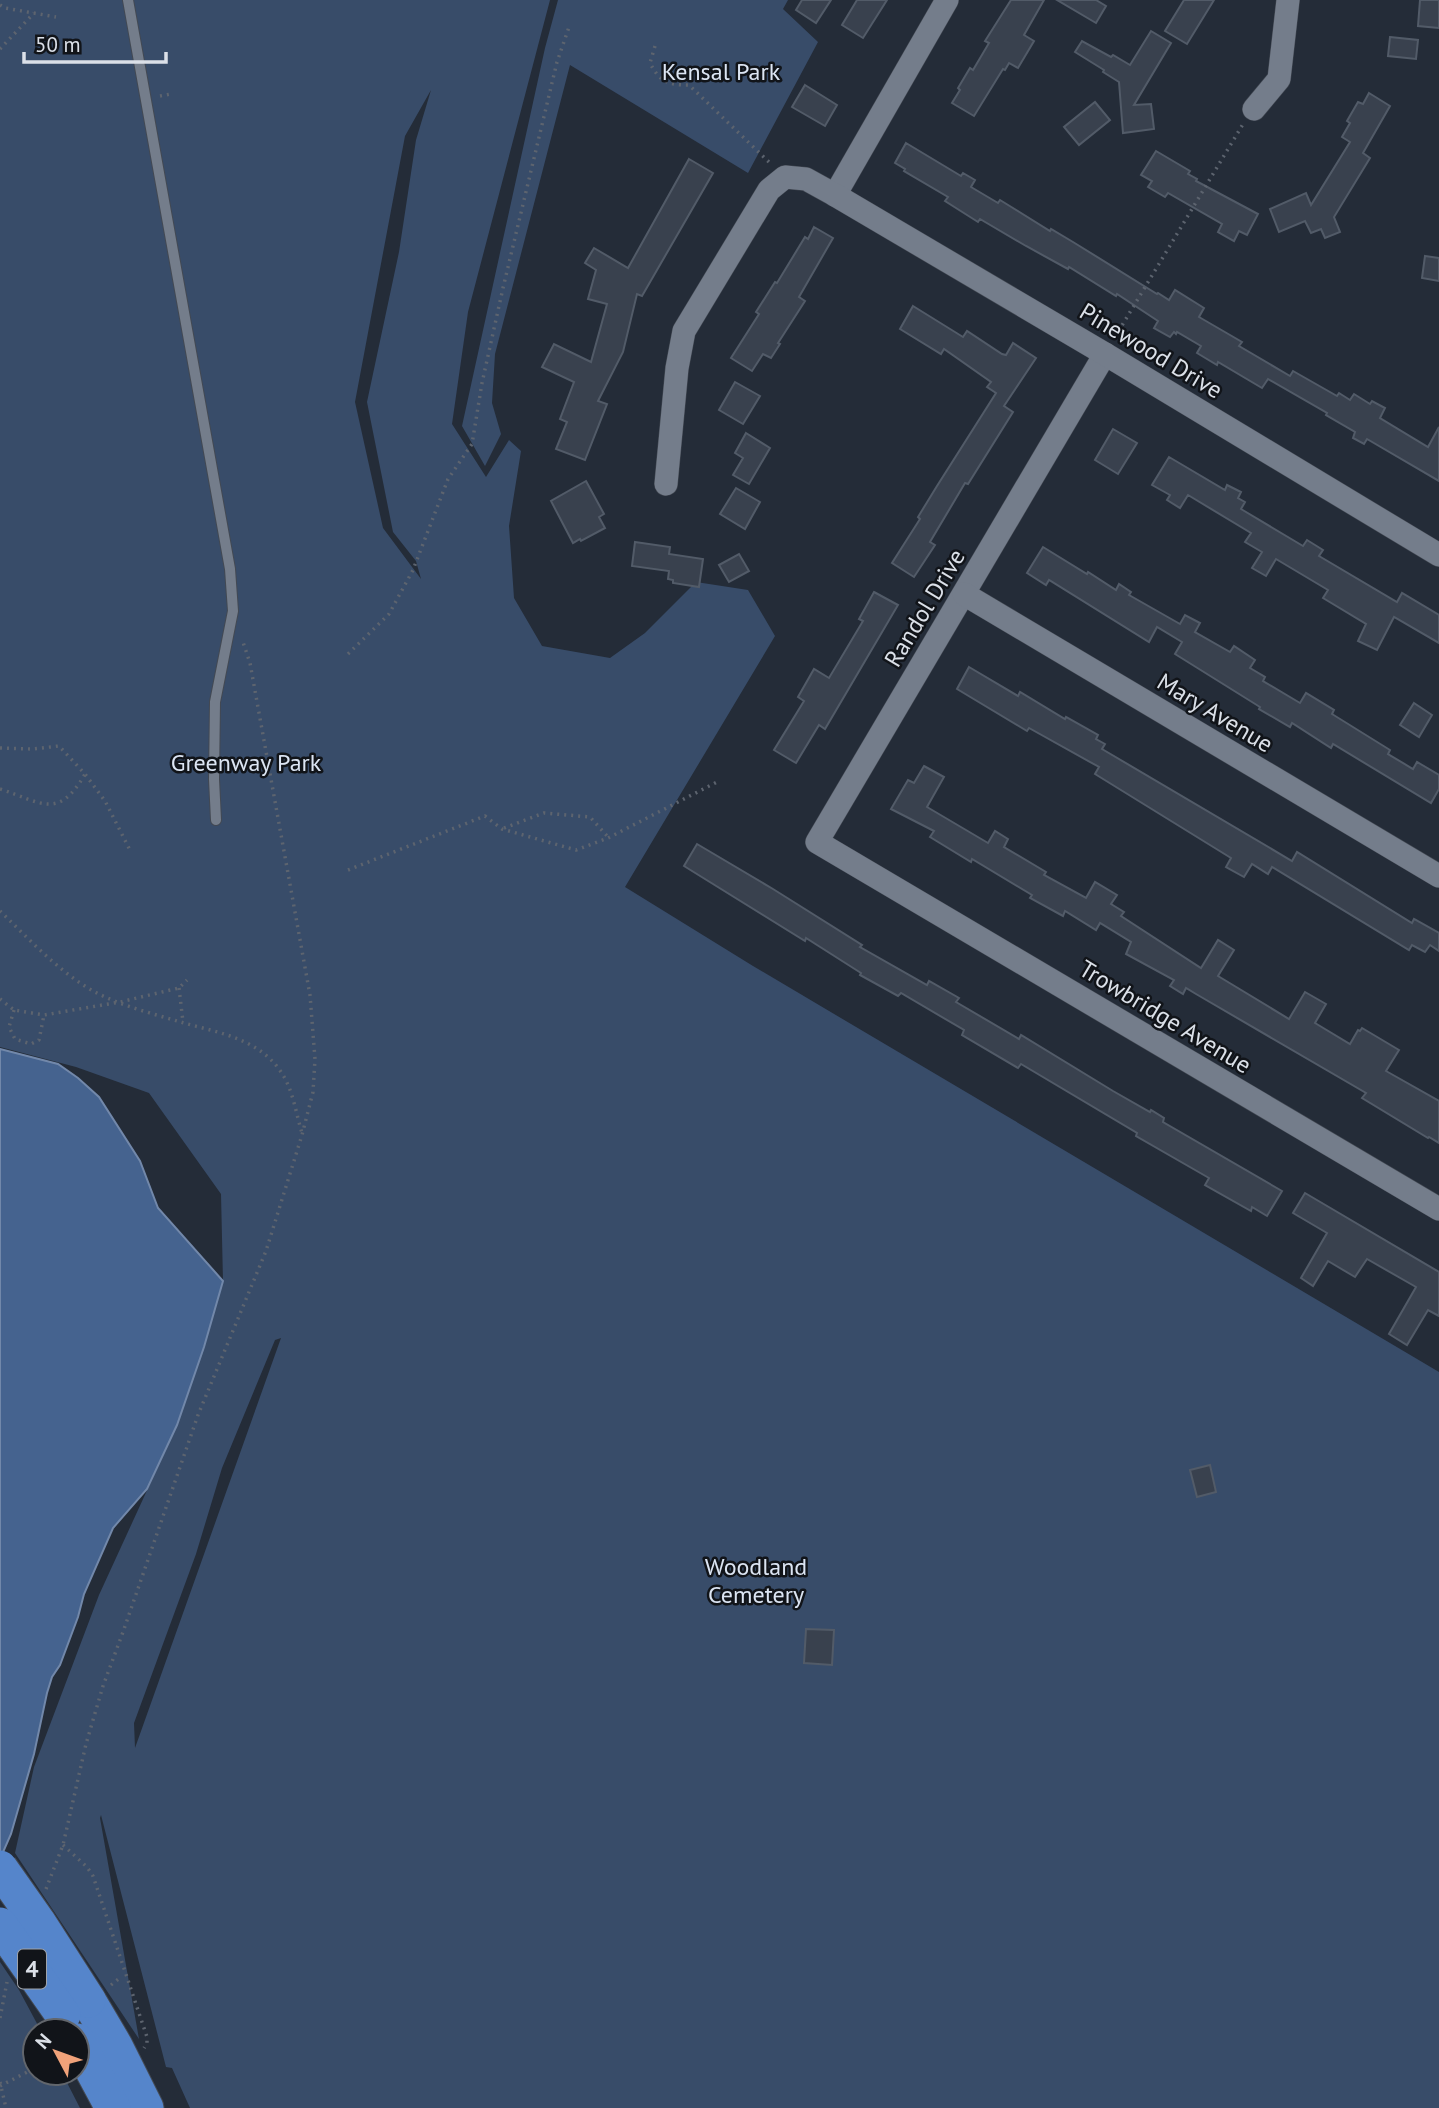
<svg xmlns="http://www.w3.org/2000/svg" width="1439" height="2108" viewBox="0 0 1439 2108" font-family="'PT Sans',sans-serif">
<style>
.green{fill:#384c69;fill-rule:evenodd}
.water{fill:#45638f;stroke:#7288aa;stroke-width:2}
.building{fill:#39414e;stroke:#525b68;stroke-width:2}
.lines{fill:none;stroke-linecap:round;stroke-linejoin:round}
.service-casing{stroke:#434953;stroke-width:12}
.minor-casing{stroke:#434953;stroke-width:24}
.primary-casing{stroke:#434953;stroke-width:37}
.path{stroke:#5d646f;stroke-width:3.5;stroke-dasharray:2 5;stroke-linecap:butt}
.service{stroke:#747d8b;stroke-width:10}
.minor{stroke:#747d8b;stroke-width:23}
.primary{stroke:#5585cb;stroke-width:35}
.primary-bridge-casing{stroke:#434953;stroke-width:37;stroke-linecap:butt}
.primary-bridge{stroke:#5585cb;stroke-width:35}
.labels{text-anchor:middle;stroke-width:5;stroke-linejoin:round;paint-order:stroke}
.shield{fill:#111419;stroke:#9ea3aa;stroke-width:2}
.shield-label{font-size:23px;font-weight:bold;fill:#dbe0e8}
.park-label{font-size:24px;fill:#dce5f3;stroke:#111419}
.street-label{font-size:24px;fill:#dbe0e8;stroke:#111419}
</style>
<rect width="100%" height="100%" fill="#242c38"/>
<g class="green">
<path d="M0,0h550l-82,312 -16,112 34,53 23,-37 12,11 -12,75 5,72 28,48 68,12 35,-25 51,-51 52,8 27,46 -150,251 128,79 686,406v736h-1249l-18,-40 -6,-1 -65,-252 -1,3 39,221 -124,-186 19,-86 65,-172 78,-170 27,-78 19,-66 -2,-87 -72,-101 -73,-26 -76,-20zM431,90l-15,50 -17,112 -32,150 26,130 23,29 5,18 -38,-51 -28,-126 50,-266zM281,1338l-146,410 -1,-25 62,-169 26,-86 53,-128z"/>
<path d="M558,0h230l-5,9 35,33 -70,131 -178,-108 -75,289 -3,49 9,31 -16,32 -23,-40 83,-378z"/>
<path d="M0,1962l19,28 22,41h-6v42h27l18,35h-80z"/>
</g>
<path class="water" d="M0,1049l58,15 20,14 21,19 41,64 18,47 65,73 -19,66 -27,78 -30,64 -34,39 -29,66 -6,23 -18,48 -8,12 -5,16 -13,61 -23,80 -11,25z"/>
<g class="building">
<path d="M802,0h29l-15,23 -20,-13z"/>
<path d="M857,0h30l-24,38 -21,-13z"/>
<path d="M1011,0h33l-20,35 10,6 -16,27 -9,-5 -4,7 -2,-1 -29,47 -22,-13 8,-13 -2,-2 12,-20 3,2 16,-27 -4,-2z"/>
<path d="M1057,0h39l10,6 -10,17z"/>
<path d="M1184,0h30l-27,44 -22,-13z"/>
<path d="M1420,0h19v28l-21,-2z"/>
<path d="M1151,31l20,12 -37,62 17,-1 3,25 -31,4 -4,-51 -16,-10 1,-2 -29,-18 7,-11 29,16 2,-2 17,10z"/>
<path d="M1390,37l28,3 -2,19 -28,-3z"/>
<path d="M805,85l32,20 -12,21 -33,-19z"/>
<path d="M1369,93l21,13 -27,47 7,5 -36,59 6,15 -15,6 -4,-9 -10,4 -6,-12 -26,11 -9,-23 36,-16 5,12 39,-63 -8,-5 8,-14 -3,-2 11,-19 5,2z"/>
<path d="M1095,102l15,18 -31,25 -15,-18z"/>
<path d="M906,143l55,33 2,-3 12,7 -4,7 27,16 2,-3 50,31 1,-2 22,13 84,52 1,-1 11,7 6,-10 29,18 -5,9 43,25 -3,4 51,30 3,-5 44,25 2,-3 11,7 4,-6 16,10 2,-3 13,7 -5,10 48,29 11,-20v54l-72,-42 -3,5 -11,-6 2,-6 -29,-17 1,-2 -59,-34 -6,9 -44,-26 -1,3 -20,-12 4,-7 -24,-14 -1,2 -2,-2 -4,5 -16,-9 4,-7 -41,-27 -1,2 -47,-29 -1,2 -42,-23 -46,-27 -2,3 -33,-21 3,-4 -44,-26 1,-2 -10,-6z"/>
<path d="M1156,151l34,20 -2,3 9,5 -1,2 62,33 -11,21 -8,-4 -5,10 -16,-9 4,-8 -54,-31 -3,4 -17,-10 4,-6 -11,-6z"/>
<path d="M689,159l24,14 -71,123 -5,-2 -14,58 -25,49 9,3 -22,56 -29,-11 11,-27 -7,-3 14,-37 -32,-15 12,-23 37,18 16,-58 -19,-5 8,-29 -11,-7 9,-15 34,20z"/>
<path d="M814,227l19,11 -34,59 6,4 -27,42 2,1 -9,14 -8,-4 -11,17 -21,-13 28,-44 -3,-2 19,-30 2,1 28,-46 3,2z"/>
<path d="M1425,256l14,2v23l-17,-3z"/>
<path d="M913,306l50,31 4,-6 35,23 4,1 7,-12 23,15 -32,48 9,6 -45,72 -3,-1 -35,59 5,3 -21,32 -22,-14 28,-44 -2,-2 19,-31 59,-93 -9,-6 4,-5 -47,-33 -3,5 -41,-25z"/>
<path d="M735,382l25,14 -17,28 -24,-14z"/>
<path d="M1113,429l24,14 -19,31 -23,-14z"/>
<path d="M746,433l24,15 -21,36 -16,-9 10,-17 -8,-5z"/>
<path d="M1169,457l56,33 2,-5 14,7 -3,6 7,4 -4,7 62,37 4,-6 16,10 -4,6 78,46 5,-9 37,22v28l-45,-26 -17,33 -19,-9 8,-17 -43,-26 5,-8 -52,-31 -10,17 -14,-8 10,-16 -17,-10 6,-9 -63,-38 -8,13 -13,-8 3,-5 -18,-10z"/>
<path d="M586,481l18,33 -5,3 6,11 -24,13 -1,-2 -7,4 -22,-42z"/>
<path d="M736,488l24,14 -15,27 -25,-15z"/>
<path d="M635,542l35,5 -1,7 34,5 -4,28 -26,-4v-3l-5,-1 1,-8 -37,-5z"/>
<path d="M1043,547l44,27 1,-2 28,18 3,-6 12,8 -2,3 51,29 5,-9 15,8 -5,9 35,20 4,-6 21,14 -5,8 15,9 -2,4 37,22 6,-10 28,17 -2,4 58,36 -2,4 25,15 4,-7 22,13v14l-8,14 -98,-59 -2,4 -39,-25 -2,4 -31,-18 1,-2 -85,-53 7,-12 -25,-15 -8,15 -100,-62 -3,5 -19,-12z"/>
<path d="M739,554l10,17 -20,11 -10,-17z"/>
<path d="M874,592l24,13 -73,124 -6,-4 -23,38 -22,-13 30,-49 -6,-4 16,-28 15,9 34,-57 -4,-2z"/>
<path d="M969,667l49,29 2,-4 45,27 1,-2 32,18 -2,4 9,5 -3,5 190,112 5,-9 115,71 2,-4 25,14v18l-9,-6 -5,7 -13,-7 -3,5 -137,-83 -4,7 -16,-10 -8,13 -18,-10 5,-9 -136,-84 4,-7 -70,-39 -2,3 -70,-42z"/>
<path d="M1414,703l18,12 -13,22 -19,-12z"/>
<path d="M924,766l20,11 -17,30 61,36 7,-12 13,8 -4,8 42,25 -2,3 42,23 9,-16 22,13 -6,9 13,8 -3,4 80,52 17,-28 16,10 -16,26 71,43 16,-27 21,12 -11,19 35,21 8,-14 2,1 2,-3 37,22 -13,21 53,30v42l-10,-6 -1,1 -66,-40 4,-5 -170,-99 -10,-6 -3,6 -13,-8 4,-6 -48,-26 5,-12 -31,-19 -4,7 -31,-19 -2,5 -33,-18 2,-3 -60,-36 -1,3 -41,-25 4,-6 -43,-22 17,-29 6,3z"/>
<path d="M697,844l76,45 89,56 -2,2 67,38 2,-4 30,17 -3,4 63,37 2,-4 92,56 37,21 1,-2 13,8 -1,4 119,69 -15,25 -15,-9 -1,4 -46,-26 4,-7 -73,-42 1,-3 -116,-69 -3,4 -56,-33 2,-5 -63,-37 -3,3 -38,-21 1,-2 -55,-35 -1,3 -121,-75z"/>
<path d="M1305,1193l134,79v44l-11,-6 -21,35 -18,-11 27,-47 -49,-28 -12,18 -27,-16 -15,25 -12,-8 26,-45 -34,-20z"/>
<path d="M1210,1465l6,27 -19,5 -7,-27z"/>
<path d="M806,1629l28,1 -2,35 -28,-2z"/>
</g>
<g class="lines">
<g class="service-casing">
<path id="service" d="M128,0l102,569 3,42 -18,91 -1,77 2,41"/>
</g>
<g class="minor-casing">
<g id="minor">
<path d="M1254,109l25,-30 9,-79"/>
<path d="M835,195l112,-195"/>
<path d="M1105,354l-288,488 622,367"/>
<path d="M666,484l11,-116 7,-37 85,-141 16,-13 21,2 29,16 270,159 334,201"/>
<path d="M964,594l475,282"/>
</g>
</g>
<g class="primary-casing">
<g id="primary">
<path d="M88,2000l27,46 31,62"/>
<path d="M77,2041l36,67"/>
</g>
</g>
<g class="path">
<path d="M0,5l5,3 51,9"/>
<path d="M655,46l-5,17c10,19 18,22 39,22l82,79"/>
<path d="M0,49l34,-36"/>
<path d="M160,96l11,-2"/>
<path d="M1115,337l128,-213"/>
<path d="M348,654l41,-40 24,-44 35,-91 24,-35 10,-61 21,-95 54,-226 12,-35"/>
<path d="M0,748l32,1 27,-3 26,28 20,27 26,51"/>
<path d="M0,789c41,13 58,32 85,-15"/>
<path d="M504,828l40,-15 46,4 18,20"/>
<path d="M348,870l137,-54 17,13 74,21 32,-12 109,-56"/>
<path d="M0,911c29,28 58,60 93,80 28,15 61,23 91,32 36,10 75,16 97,49 12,17 15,42 21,61"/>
<path d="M179,988l4,34"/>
<path d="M0,999l14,11 30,5 76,-13 59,-14 8,-8"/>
<path d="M14,1010l-5,17 6,12 16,5 8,-4 5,-25"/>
<path d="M63,1845l24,22 6,9 54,161v6l-3,5"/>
<path d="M46,1889l17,-44 23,-101 17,-58 20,-54 75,-217 68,-164 36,-116 11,-43 2,-33 -5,-64 -60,-332 -8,-24"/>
<path d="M111,1985l10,-8"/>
<path d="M0,2018l7,-36"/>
<path d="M0,2082l6,26"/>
<path d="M0,2086l35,-18"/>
</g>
<use href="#service" class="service"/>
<use href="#minor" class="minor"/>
<use href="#primary" class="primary"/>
<g class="primary-bridge-casing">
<g id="primary-bridge">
<path d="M0,1868l38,54 50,78"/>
<path d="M0,1925l63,90"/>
</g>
</g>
<use href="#primary-bridge" class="primary-bridge"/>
</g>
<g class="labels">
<rect class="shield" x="18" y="1949.5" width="28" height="39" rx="5"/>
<g class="shield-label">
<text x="32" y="1977">4</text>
</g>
<g class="park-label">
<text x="721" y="80">Kensal Park</text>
<text x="246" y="771">Greenway Park</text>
<text x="756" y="1575">Woodland<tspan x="756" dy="28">Cemetery</tspan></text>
</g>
<g class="street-label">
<text transform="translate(1151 351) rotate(31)" y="8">Pinewood Drive</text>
<text transform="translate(925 608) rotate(-59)" y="8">Randol Drive</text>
<text transform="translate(1215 713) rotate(31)" y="8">Mary Avenue</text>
<text transform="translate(1165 1017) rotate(31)" y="8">Trowbridge Avenue</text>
</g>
</g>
<g transform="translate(56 2052) rotate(311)"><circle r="33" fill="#111419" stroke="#62666c" stroke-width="2"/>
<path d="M0-5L12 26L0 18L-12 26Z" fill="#f0a27a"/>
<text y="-10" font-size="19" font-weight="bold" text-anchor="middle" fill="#dbe0e8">N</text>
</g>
<path d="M24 52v10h142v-10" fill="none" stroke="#dbe0e8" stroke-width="3.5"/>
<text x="35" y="52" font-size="21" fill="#dbe0e8" stroke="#111419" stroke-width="5" paint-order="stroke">50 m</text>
</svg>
